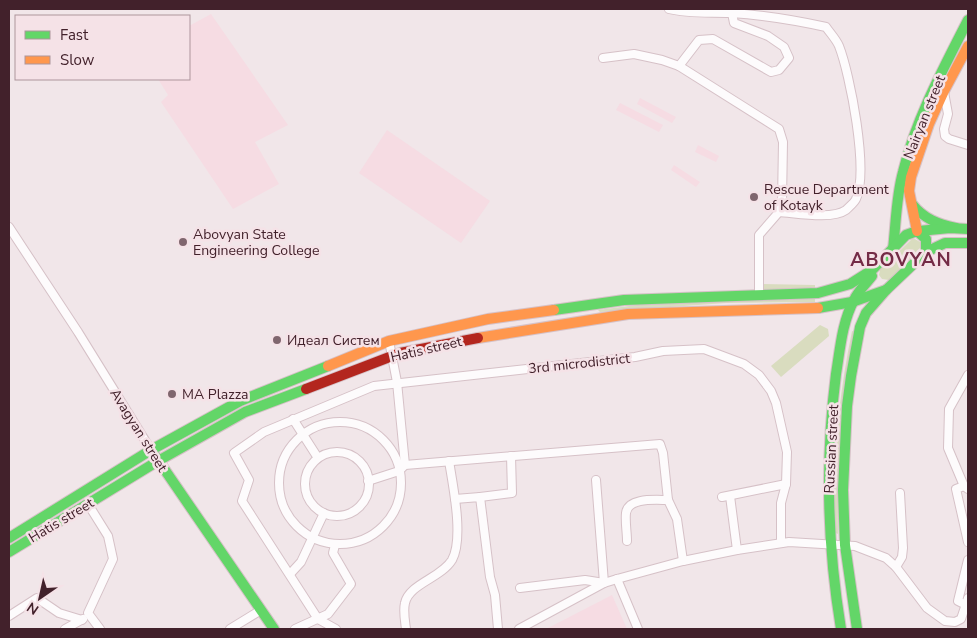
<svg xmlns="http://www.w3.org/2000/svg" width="977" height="638" viewBox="0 0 977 638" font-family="'Nunito Sans',sans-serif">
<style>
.built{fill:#f6dce3}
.green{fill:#d9dcbf}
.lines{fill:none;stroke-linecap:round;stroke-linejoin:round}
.street-casing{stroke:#d6c1c7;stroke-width:10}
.fast-casing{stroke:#d6c1c7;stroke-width:12}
.slow-casing{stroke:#d6c1c7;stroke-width:12}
.jam-casing{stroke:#d6c1c7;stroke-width:12}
.street{stroke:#fdfbfc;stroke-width:8}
.fast{stroke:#63d668;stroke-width:10}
.slow{stroke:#ff974d;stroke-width:10}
.jam{stroke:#b3261e;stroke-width:10}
.poi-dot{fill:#7f666e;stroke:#f5e2e7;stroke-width:2}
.labels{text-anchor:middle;stroke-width:5;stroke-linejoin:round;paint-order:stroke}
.street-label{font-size:14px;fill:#42212b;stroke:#f5e2e7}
.poi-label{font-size:14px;fill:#42212b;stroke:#f5e2e7;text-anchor:start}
.district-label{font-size:19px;font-weight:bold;letter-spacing:1px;fill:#742b46;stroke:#f5e2e7}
</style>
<rect width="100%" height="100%" fill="#f1e6e9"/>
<g class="built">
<path d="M211,14l77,111 -33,17 24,42 -46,25 -72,-107 7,-7 -10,-16h31v-53z"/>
<path d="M640,98l36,19 -4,6 -35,-19z"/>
<path d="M620,103l43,22 -4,7 -43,-22z"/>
<path d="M387,130l103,71 -29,42 -102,-70z"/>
<path d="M698,145l21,11 -3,6 -21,-10z"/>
<path d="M674,165l26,17 -4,5 -25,-17z"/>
<path d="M612,595l15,34h-81z"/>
</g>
<g class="green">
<path d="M912,239h3l5,3v6l-31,32 -7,-1 -3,-4 1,-5z"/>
<path d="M762,284l53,1v6h-53z"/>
<path d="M815,299v3l-89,1 -126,9 -2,-2 39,-5 88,-5z"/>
<path d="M820,325l8,4 1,7 -48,41 -10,-11z"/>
<path d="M852,331l3,1c-15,68 -18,131 -17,202l-2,-1c-4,-69 2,-134 16,-202z"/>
</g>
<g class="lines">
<g class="street-casing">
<g id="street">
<path d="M669,9c20,5 41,3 62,4 32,2 63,7 95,14 4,6 10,12 13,19 11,28 30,125 17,153 -1,3 -7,8 -10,11 -14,10 -50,3 -67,2"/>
<path d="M603,58l31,-4 28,6 17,6 100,63 4,13 -1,59 -3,11 -20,23v59"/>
<path d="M679,66l20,-26 14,-1 58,33 8,-2 10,-12 -5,-11 -16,-11 -34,-13 -2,-10"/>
<path d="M944,92l4,22 -4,15 1,7 4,3 19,6"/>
<path d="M9,227l69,105 73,118"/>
<path d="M389,341l8,41 8,83"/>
<path d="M968,375l-19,34 -1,39 16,38 4,3"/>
<path d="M293,419l25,39"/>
<circle cx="340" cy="483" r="61"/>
<circle cx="337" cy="484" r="32"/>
<path d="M368,481l31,-10 6,-6 255,-21 3,9 5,47"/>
<path d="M964,486l-8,3 12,53"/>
<path d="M730,496l7,54"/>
<path d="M480,497l32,-4 -1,-37"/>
<path d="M722,497l64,-13"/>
<path d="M455,499l25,-2 10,80 5,18 3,34"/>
<path d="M88,504l20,32 5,23 -25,54 12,16"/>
<path d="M627,541c0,-9 -2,-19 -1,-28 2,-16 30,-13 42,-13l9,19 6,42"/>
<path d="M968,560l-10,41 10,5"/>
<path d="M896,567l6,-10 1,-9 -3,-55"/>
<path d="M290,574l11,-12 23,-49"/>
<path d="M617,579l21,50"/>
<path d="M520,588l65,-8 19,3 -8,-103"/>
<path d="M9,616l28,-18 22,15 23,7"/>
<path d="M65,629l18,-10"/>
<path d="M230,629l31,-19"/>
<path d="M295,629l33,-15 23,-30 -18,-31 2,-8"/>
<path d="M336,629l-18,-10 -76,-118 7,-21 -15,-27 30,-21 110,-46 261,-29 28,-6 41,-2 40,15 15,11 12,16 5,12 11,49 -1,32 -5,19v40"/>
<path d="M406,629c-1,-8 -3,-18 -1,-26 4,-19 36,-25 47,-43 12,-22 1,-74 -3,-99"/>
<path d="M519,629l85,-46 13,-4 66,-18 54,-11 52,-8 66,4 31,12 10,9 31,41 18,13 10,1 6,-3 7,-21"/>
</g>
</g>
<g class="fast-casing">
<g id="fast">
<path d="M912,204c12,15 26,20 44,24"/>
<path d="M919,231l31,-3 18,1"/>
<path d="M893,249c3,-25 3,-52 10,-77 13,-53 40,-103 65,-152"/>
<path d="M926,252l19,-9h23"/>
<path d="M818,308l34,-6 34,-12"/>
<path d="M554,310l70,-10 194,-7 32,-9 22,-14 34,-35 11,-4"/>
<path d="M156,457l118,172"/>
<path d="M9,538l142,-88 89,-49 88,-35"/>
<path d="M9,552l149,-91 87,-49 61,-23"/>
<path d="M841,629c-14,-85 -16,-169 -5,-255 4,-24 6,-52 18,-74 4,-9 12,-16 18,-24"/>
<path d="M857,629l-12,-84 -2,-55 4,-84 4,-30 9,-49 6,-14 20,-23 40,-38v-13l-9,-8"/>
</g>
</g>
<g class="slow-casing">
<g id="slow">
<path d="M917,231l-8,-40 2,-14 18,-53 15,-33 24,-45"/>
<path d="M478,338l150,-24 190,-6"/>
<path d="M328,366l61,-25 99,-22 66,-9"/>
</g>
</g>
<g class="jam-casing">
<path id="jam" d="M306,389l94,-36 78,-15"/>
</g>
<use href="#street" class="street"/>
<use href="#fast" class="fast"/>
<use href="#slow" class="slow"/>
<use href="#jam" class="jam"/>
</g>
<g class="poi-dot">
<circle cx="754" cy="197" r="5"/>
<circle cx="183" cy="242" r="5"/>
<circle cx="277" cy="340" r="5"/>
<circle cx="172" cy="394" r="5"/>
</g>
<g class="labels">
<g class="street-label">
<text transform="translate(924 117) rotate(-68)" y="5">Nairyan street</text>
<text transform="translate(426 349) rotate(-13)" y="5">Hatis street</text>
<text transform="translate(579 363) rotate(-6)" y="5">3rd microdistrict</text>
<text transform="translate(139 430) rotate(58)" y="5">Avagyan street</text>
<text transform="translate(831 449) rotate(-87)" y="5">Russian street</text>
<text transform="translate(61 520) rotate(-31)" y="5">Hatis street</text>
</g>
<g class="poi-label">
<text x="764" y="194">Rescue Department<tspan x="764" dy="16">of Kotayk</tspan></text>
<text x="193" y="239">Abovyan State<tspan x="193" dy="16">Engineering College</tspan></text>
<text x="287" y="345">Идеал Систем</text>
<text x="182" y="399">MA Plazza</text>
</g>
<g class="district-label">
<text x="901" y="266">ABOVYAN</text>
</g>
</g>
<rect width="977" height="638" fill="none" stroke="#42212b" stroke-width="20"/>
<rect x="15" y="15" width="175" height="65" fill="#f5e2e7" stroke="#ad959c"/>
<rect x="25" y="31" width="25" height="8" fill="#63d668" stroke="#ad959c"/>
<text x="60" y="40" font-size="15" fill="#42212b">Fast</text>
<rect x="25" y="56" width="25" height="8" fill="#ff974d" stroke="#ad959c"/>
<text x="60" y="65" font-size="15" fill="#42212b">Slow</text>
<g transform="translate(40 598) rotate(214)" stroke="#f5e2e7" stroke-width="4" paint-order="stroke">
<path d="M0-4L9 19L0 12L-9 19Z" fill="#42212b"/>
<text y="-8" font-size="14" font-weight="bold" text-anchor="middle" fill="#42212b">N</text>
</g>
</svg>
